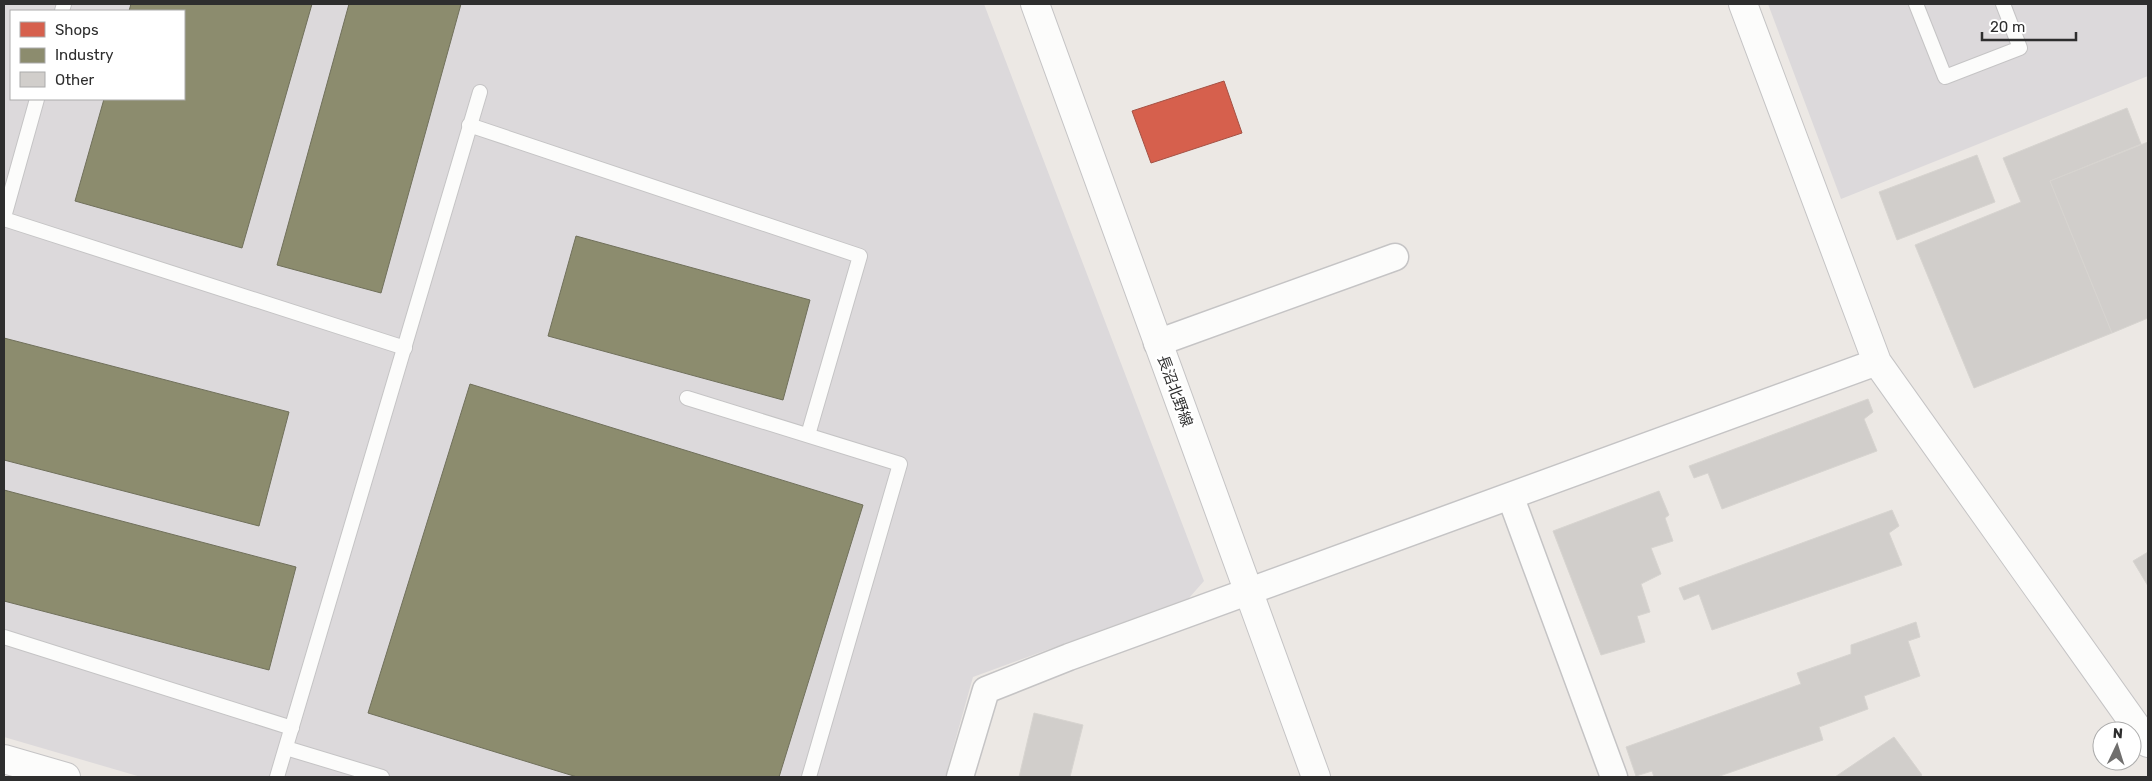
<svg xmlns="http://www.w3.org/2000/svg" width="2152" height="781" viewBox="0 0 2152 781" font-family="Rubik,'Noto Sans JP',sans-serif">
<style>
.industrial{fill:#dcd9db;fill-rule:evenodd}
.shops{fill:#d6604d;stroke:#a45144}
.industry{fill:#8c8c6e;stroke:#70705b}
.building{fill:#d1cecb;stroke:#d7d4d0}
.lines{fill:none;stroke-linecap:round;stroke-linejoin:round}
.service-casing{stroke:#c5c4c5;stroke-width:16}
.minor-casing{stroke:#c5c4c5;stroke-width:29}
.tertiary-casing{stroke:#c5c4c5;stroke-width:30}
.secondary-casing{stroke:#c5c4c5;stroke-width:30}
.service{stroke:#fcfcfb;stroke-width:14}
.minor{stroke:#fcfcfb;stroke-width:26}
.tertiary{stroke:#fcfcfb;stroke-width:28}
.secondary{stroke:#fcfcfb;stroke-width:28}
.labels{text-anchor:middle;stroke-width:5;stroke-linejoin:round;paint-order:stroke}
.street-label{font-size:15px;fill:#2e2e2e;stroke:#fff}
</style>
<rect width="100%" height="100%" fill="#ece8e4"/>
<g class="industrial">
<path d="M4,4h980l220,577 -15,17 -216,79 -28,100h-804l-137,-40zM11,11h173v88h-173z"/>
<path d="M1768,4h380v72l-307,123z"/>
</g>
<path class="shops" d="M1224,81l18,52 -91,30 -19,-52z"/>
<g class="industry">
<path d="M131,4h181l-70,244 -167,-47 29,-102h80v-88h-55z"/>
<path d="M349,4h112l-80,289 -104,-28z"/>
<path d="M576,236l234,64 -27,100 -235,-64z"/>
<path d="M4,338l285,74 -30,114 -255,-66z"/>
<path d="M470,384l393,121 -84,272h-202l-209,-64z"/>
<path d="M4,490l292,77 -27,103 -265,-69z"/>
</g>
<g class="building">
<path d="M2127,108l14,36 -91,37 62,152 -138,55 -59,-143 106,-43 -18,-44z"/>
<path d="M2148,142v176l-36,15 -62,-152z"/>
<path d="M1977,155l18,47 -98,38 -18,-48z"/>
<path d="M1868,399l5,13 -9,7 13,32 -155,58 -14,-36 -14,5 -5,-12z"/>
<path d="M1659,491l10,24 -4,3 8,23 -22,7 10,26 -20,10 9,28 -13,4 8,26 -44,13 -48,-124z"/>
<path d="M1892,510l7,16 -10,7 13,32 -190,65 -13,-36 -15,6 -5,-12z"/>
<path d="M2148,552v34l-15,-25z"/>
<path d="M1916,622l4,15 -12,4 12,35 -56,20 4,13 -49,18 4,13 -106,37h-63l-2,-6 -16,5 -10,-29 175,-63 -4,-11 54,-19v-9z"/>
<path d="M1034,713l49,12 -13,52h-51z"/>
<path d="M1894,737l28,38 -3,2h-84z"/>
</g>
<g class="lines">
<g class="service-casing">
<g id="service">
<path d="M1916,4l29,73 75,-29 -17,-44"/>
<path d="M62,11l2,-7"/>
<path d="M469,125l391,131 -52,179"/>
<path d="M4,217l33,-118"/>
<path d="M4,219l401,129"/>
<path d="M687,398l213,66 -91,313"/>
<path d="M4,637l288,91"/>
<path d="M286,748l96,29"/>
<path d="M277,777l203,-685"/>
</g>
</g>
<g class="minor-casing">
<g id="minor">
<path d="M1157,343l238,-86"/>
<path d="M1511,498l103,279"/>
<path d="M960,777l26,-87 83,-33 808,-295"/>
</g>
</g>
<g class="tertiary-casing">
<g id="tertiary">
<path d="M1743,4l134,358 271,381"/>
<path d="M4,759l62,18"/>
</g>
</g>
<g class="secondary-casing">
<path id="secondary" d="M1035,4l281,773"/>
</g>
<use href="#service" class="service"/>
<use href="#minor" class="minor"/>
<use href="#tertiary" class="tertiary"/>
<use href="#secondary" class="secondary"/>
</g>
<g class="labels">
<g class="street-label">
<text transform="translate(1175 391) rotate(70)" y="5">長沼北野線</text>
</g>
</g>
<rect width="2152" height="781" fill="none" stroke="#2e2e2e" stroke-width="10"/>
<rect x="10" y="10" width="175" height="90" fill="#ffffff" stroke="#ababab"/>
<rect x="20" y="22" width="25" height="15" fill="#d6604d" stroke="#ababab"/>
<text x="55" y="35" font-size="15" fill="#2e2e2e">Shops</text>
<rect x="20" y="48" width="25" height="15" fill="#8c8c6e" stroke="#ababab"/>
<text x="55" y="60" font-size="15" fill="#2e2e2e">Industry</text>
<rect x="20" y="72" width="25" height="15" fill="#d1cecb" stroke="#ababab"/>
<text x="55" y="85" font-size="15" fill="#2e2e2e">Other</text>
<g transform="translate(2117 746) rotate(4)"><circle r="24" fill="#ffffff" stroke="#ababab"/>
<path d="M0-4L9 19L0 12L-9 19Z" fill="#706f6e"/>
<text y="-8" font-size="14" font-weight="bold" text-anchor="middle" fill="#2e2e2e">N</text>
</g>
<path d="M1982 32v8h94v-8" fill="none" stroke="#2e2e2e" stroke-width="2.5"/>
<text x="1990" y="32" font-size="15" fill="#2e2e2e" stroke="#ffffff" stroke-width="4" paint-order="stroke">20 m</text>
</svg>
